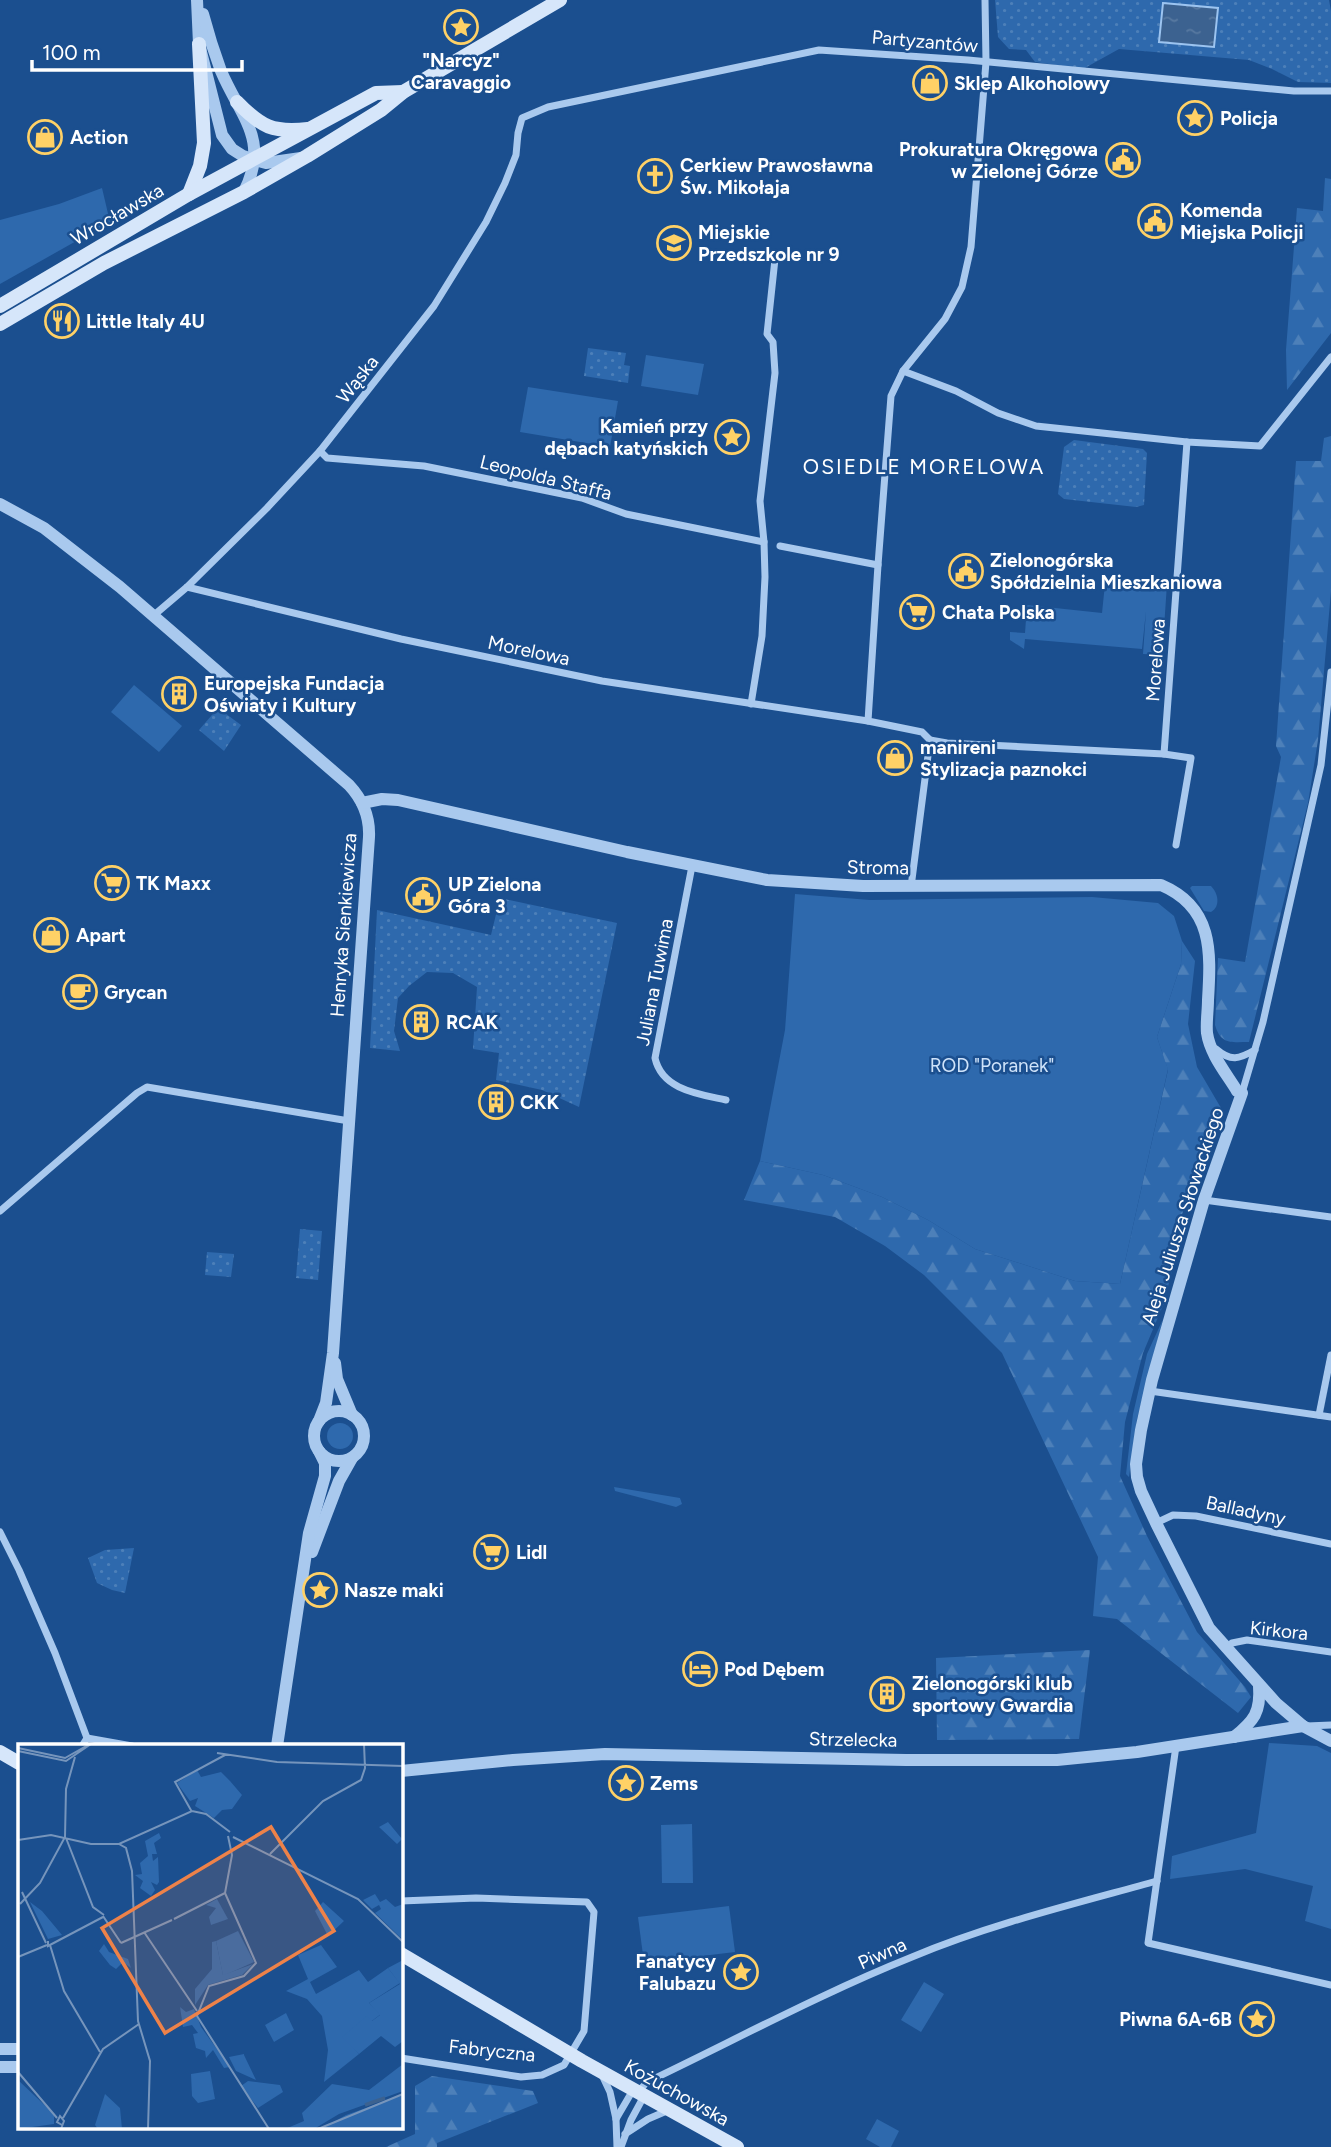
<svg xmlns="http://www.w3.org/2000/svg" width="1331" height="2147" viewBox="0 0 1331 2147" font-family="Figtree,sans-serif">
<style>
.green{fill:#2e69ad}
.forest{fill:url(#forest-firs)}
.park{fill:url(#park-dots)}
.water{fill:url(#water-ripples);stroke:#9cc4f0;stroke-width:2}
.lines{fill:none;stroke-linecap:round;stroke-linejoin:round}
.minor{stroke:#a9c9ee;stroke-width:7}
.tertiary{stroke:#a9c9ee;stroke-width:12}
.secondary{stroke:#d6e6fa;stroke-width:14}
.labels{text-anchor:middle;stroke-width:5;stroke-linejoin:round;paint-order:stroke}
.street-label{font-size:19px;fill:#fff;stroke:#1b4f8f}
.poi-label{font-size:19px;font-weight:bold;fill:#fff;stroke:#1b4f8f;text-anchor:start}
.park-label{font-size:19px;fill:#cfe3fa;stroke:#1b4f8f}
.neighbourhood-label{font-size:21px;letter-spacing:2px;fill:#fff;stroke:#1b4f8f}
.inset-river{fill:none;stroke:#3c6290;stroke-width:3.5}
.inset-road{fill:none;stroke:#7695bc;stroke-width:2}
.view{fill:#ee8249;fill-opacity:0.15;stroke:#ee8249;stroke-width:3.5}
.inset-edge{fill:none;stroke:#fff;stroke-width:3.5}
</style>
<defs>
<pattern id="forest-firs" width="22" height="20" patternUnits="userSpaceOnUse" patternTransform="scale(1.75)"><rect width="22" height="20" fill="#2e69ad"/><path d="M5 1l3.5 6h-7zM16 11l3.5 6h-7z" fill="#4d80b9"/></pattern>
<pattern id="park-dots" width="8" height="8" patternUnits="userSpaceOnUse" patternTransform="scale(1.75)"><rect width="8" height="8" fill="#2e69ad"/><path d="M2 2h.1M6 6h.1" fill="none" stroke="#4d80b9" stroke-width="1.8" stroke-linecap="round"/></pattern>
<pattern id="water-ripples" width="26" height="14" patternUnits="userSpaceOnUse" patternTransform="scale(1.75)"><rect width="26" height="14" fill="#3c6290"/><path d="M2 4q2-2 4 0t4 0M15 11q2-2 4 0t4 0" fill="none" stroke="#597aa1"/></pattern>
</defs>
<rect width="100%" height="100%" fill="#1b4f8f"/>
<g class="green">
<path d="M102,188l8,34 -110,62v-64l59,-16z"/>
<path d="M646,355l58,9 -6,31 -57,-9z"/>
<path d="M528,387l90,14 -8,46 -90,-15z"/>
<path d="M1148,583l19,1 -3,44h-10v8l9,1 -1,18 -19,-1 3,-43 -4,38 -117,-10 -1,10 -14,-9v-8l15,1 2,-28 75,8 3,-29 43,4z"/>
<path d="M134,685l48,41 -23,26 -48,-40z"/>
<path d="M1192,886h19c7,7 10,20 0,26l-7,-1 -14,-23z"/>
<path d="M795,894l75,6 222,-3 66,6 16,13 8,25 -1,23 -24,73 11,32 -48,215 -45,-3 -100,-32 -47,-29 -46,-23 -59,-22 -63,-14 25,-131z"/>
<path d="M1163,1319l-26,100 -8,58 -3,-3 7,-60 14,-60z"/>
<circle cx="340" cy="1436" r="13"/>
<path d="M614,1487l66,11 2,6 -6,3 -61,-16z"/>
<path d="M1269,1743l48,3 14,7v176l-26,-8 8,-35 -68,-17 -75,10 2,-23 84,-23z"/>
<path d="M692,1824l1,59h-31l-1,-58z"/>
<path d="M729,1906l6,46 -91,11 -6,-46z"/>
<path d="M924,1982l20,12 -23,38 -20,-12z"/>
<path d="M877,2119l22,12 -8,16h-11l-14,-8z"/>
</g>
<g class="forest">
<path d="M1325,178l6,1v154l-44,57 -1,-40 11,-142 26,3z"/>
<path d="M1331,436v155l-13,149 -10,63 -59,239c-18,0 -28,3 -34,-17l3,-67 27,4 36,-205 -5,-11 20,-285h25l3,-23z"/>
<path d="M1182,941l13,20 -7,63 9,43 24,41 -44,120 -1,26 -12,49 -21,50 -18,69 -5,54 27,60 50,96 48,55 6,10 -13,16 -121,-94 -24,-3 5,-59 -96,-204 -78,-78 -39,-29 -50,-29 -91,-17 16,-39 63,14 59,22 46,23 47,29 100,32 45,3 48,-214 -11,-33 24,-73z"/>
<path d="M1090,1650l-11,89 -142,1 -1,-82z"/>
<path d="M432,2076l101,15 5,12 -101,40v4h-51l29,-13v-48z"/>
</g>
<g class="park">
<path d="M995,0h334l2,11v72l-33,-1 -26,-13 -23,-9 -130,-11 -36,20 -48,-7 -9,-12 -17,-1 -11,-12z"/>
<path d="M588,348l38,5 -2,12 6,1 -2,17 -44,-7z"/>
<path d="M1074,440l69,9 4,4 -3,52 -8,2 -72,-8 -6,-5 6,-47z"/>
<path d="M218,708l23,17 -17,26 -25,-21z"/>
<path d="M500,898l117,25 -38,184 -37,-17 -46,-10 3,-27 -26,-4 4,-62 -24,-14 -26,-1 -18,14 -11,12 -4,33 6,20 -30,-3 7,-138 114,25z"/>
<path d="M300,1229l22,2 -4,49 -22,-2z"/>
<path d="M207,1252l27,2 -3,23 -26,-2z"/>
<path d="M134,1548l-9,45 -13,-3 -15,-7 -9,-25 17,-8z"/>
</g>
<path class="water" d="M1163,3l55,5 -4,39 -55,-5z"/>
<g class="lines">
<g class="minor">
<path d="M903,371l53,20 42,22 38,13 151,16 73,4 71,-89"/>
<path d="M320,451l7,7 97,8 158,32 44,16 138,28"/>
<path d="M780,546l98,19"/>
<path d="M187,587l214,52 201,42 266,40"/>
<path d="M153,616l34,-29 80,-79 53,-57 114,-145 52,-84 19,-39 11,-28 2,-22 4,-15 26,-11 271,-57 149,10 326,31h37"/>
<path d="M751,704l11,-68 3,-59 -1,-35 -4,-41 15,-128 -2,-31 -6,-8 8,-75"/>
<path d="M930,740l17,3 217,11 27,4 -15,87"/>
<path d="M1164,754l23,-312"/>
<path d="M692,866l-37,192c7,32 44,36 71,42"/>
<path d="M911,887l19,-147 -8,-8 -54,-11 10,-156 13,-169 12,-25 42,-52 17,-32 9,-40 15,-185 -1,-62"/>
<path d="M1216,1049c15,13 23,10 39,1"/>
<path d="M1242,1093l21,-71 58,-257 10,-93"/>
<path d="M1204,1200l127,17"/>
<path d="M0,1211l137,-118 10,-6 202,34"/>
<path d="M1150,1391l181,26"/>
<path d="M1319,1415l12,-60"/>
<path d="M1156,1523l17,-8 23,1 135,28"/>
<path d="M0,1532l19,38 36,83 32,85"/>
<path d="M1226,1648l6,-5 15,-3 84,12"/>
<path d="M1307,1726l24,-1"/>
<path d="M82,1746l5,-8 45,8"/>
<path d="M1176,1746l-28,197 183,42"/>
<path d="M401,1901l75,-3 111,4 7,10 -10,119 -20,34 -22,10 -21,2 -120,-19"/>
<path d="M602,2075l8,17 6,27 1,28"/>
<path d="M638,2092l9,-10c88,-42 175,-89 265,-125 79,-33 162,-53 245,-76"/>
<path d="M616,2119l17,-29"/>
<path d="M625,2134l23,-15 21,-9"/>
<path d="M621,2147l10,-27 13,-24"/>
</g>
<g class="tertiary">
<path d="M197,0l2,44 23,91 10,14 11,7 12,4 11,3 35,-5"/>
<path d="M203,14c5,19 11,38 18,57 20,47 49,68 23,121"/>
<path d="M0,504l44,24 76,59 229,198c14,15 21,31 20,52l-36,516 -7,50 -7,18"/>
<path d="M362,803l20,-4 16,1 229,52 140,28 96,6 298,-1c52,22 50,66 47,115 0,11 -2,22 -1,33 3,21 19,40 30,58l5,2 -38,107 -52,180 -11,50 -5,34 1,13 4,14 15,32 53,105 67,75 27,23 28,15"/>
<path d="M335,1363l2,16 15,36"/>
<circle cx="339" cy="1436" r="25"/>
<path d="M312,1552l27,-71 13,-23"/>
<path d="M1234,1737c20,-16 27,-25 25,-51"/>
<path d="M277,1746l32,-213 16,-57v-13l-6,-12"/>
<path d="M401,1771l112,-11 92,-6 301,6h151l80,-8 166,-26"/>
<path d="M0,2049h19"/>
<path d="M0,2067h19"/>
</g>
<g class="secondary">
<path d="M237,102c24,25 36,31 71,27"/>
<path d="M189,194l11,-28 4,-23 -5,-99"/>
<path d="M0,306l189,-112 187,-101 27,-1"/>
<path d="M0,324l104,-61 140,-71 63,-36 74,-46 22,-18 157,-92"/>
<path d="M0,1752l19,11"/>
<path d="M401,1954l181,107 155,86"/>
</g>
</g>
<defs>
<g id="sight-ring" transform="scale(1.75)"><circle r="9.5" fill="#1b4f8f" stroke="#ffd166" stroke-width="1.5"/><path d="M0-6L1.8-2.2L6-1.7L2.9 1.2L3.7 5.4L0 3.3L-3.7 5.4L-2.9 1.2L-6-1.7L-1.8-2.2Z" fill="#ffd166"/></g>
<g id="shop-ring" transform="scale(1.75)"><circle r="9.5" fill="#1b4f8f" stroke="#ffd166" stroke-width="1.5"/><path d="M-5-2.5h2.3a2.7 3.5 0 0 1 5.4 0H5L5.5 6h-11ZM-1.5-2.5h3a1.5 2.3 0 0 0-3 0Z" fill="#ffd166"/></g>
<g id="civic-ring" transform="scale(1.75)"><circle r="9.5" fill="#1b4f8f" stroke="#ffd166" stroke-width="1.5"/><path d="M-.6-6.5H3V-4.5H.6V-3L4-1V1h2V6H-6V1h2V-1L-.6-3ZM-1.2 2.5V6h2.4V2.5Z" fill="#ffd166"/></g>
<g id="church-ring" transform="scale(1.75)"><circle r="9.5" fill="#1b4f8f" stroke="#ffd166" stroke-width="1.5"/><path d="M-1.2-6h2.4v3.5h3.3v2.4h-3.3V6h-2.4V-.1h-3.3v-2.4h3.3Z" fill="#ffd166"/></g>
<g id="school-ring" transform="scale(1.75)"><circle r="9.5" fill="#1b4f8f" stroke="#ffd166" stroke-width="1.5"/><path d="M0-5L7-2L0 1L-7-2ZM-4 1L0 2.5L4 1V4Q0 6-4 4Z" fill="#ffd166"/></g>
<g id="restaurant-ring" transform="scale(1.75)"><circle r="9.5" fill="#1b4f8f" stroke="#ffd166" stroke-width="1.5"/><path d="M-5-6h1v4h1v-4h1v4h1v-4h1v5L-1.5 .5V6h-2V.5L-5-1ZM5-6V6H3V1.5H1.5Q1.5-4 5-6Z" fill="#ffd166"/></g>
<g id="supermarket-ring" transform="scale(1.75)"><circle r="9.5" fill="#1b4f8f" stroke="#ffd166" stroke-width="1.5"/><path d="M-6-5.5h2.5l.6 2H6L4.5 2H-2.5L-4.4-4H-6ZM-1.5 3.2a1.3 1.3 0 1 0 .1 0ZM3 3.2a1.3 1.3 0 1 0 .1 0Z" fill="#ffd166"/></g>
<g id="building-ring" transform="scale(1.75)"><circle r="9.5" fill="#1b4f8f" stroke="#ffd166" stroke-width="1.5"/><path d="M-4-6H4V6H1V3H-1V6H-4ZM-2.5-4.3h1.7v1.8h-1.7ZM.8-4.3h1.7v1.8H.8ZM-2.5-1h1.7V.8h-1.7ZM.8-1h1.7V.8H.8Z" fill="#ffd166"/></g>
<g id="cafe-ring" transform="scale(1.75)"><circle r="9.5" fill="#1b4f8f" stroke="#ffd166" stroke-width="1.5"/><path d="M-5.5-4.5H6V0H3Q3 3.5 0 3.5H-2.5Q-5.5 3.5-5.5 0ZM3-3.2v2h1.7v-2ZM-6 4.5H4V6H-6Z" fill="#ffd166"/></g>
<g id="hotel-ring" transform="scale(1.75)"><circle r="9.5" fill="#1b4f8f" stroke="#ffd166" stroke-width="1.5"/><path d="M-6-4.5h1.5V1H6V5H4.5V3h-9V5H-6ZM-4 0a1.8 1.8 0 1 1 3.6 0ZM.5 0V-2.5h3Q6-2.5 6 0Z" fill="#ffd166"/></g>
</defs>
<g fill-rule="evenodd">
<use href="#sight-ring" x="461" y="27"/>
<use href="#shop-ring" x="930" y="83"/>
<use href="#sight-ring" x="1195" y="118"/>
<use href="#shop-ring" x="45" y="137"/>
<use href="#civic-ring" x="1123" y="160"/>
<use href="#church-ring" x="655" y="176"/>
<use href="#civic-ring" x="1155" y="221"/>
<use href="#school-ring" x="674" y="243"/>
<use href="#restaurant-ring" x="62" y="321"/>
<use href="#sight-ring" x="732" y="437"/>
<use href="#civic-ring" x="966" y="571"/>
<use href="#supermarket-ring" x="917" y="612"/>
<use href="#building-ring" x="179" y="694"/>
<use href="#shop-ring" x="895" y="758"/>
<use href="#supermarket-ring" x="112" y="883"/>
<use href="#civic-ring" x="423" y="895"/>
<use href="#shop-ring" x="51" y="935"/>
<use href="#cafe-ring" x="80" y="992"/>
<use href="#building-ring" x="421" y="1022"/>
<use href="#building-ring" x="496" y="1102"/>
<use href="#supermarket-ring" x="491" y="1552"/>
<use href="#sight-ring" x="320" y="1590"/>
<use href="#hotel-ring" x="700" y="1669"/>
<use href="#building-ring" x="887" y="1694"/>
<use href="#sight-ring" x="626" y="1783"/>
<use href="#sight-ring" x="741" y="1972"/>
<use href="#sight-ring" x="1257" y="2019"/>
</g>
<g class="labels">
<g class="street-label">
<text transform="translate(925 41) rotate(5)" y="7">Partyzantów</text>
<text transform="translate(117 214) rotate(-30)" y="7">Wrocławska</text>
<text transform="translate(357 379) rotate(-52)" y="7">Wąska</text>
<text transform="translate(546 477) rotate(14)" y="7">Leopolda Staffa</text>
<text transform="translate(529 650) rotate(12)" y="7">Morelowa</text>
<text transform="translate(1155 660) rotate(-86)" y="7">Morelowa</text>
<text transform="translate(878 867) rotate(1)" y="7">Stroma</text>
<text transform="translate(343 925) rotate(-86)" y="7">Henryka Sienkiewicza</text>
<text transform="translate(654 982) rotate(-79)" y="7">Juliana Tuwima</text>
<text transform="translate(1182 1216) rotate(-72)" y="7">Aleja Juliusza Słowackiego</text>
<text transform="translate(1246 1510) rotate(12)" y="7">Balladyny</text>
<text transform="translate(1279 1630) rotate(6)" y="7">Kirkora</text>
<text transform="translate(853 1739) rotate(1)" y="7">Strzelecka</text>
<text transform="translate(882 1953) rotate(-24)" y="7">Piwna</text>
<text transform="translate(492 2050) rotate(6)" y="7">Fabryczna</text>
<text transform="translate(677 2092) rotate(29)" y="7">Kożuchowska</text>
</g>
<g class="poi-label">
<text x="461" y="67" text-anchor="middle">"Narcyz"<tspan x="461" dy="22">Caravaggio</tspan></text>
<text x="954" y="90">Sklep Alkoholowy</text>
<text x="1220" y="125">Policja</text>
<text x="70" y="144">Action</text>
<text x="1098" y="156" text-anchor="end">Prokuratura Okręgowa<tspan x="1098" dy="22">w Zielonej Górze</tspan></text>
<text x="680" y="172">Cerkiew Prawosławna<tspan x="680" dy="22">Św. Mikołaja</tspan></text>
<text x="1180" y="217">Komenda<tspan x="1180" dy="22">Miejska Policji</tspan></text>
<text x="698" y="239">Miejskie<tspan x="698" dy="22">Przedszkole nr 9</tspan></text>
<text x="86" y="328">Little Italy 4U</text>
<text x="708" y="433" text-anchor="end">Kamień przy<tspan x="708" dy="22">dębach katyńskich</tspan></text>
<text x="990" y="567">Zielonogórska<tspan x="990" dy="22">Spółdzielnia Mieszkaniowa</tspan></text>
<text x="942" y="619">Chata Polska</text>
<text x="204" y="690">Europejska Fundacja<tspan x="204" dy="22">Oświaty i Kultury</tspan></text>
<text x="920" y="754">manireni<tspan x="920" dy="22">Stylizacja paznokci</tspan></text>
<text x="136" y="890">TK Maxx</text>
<text x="448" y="891">UP Zielona<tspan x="448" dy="22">Góra 3</tspan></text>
<text x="76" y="942">Apart</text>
<text x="104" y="999">Grycan</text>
<text x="446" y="1029">RCAK</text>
<text x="520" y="1109">CKK</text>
<text x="516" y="1559">Lidl</text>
<text x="344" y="1597">Nasze maki</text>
<text x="724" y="1676">Pod Dębem</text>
<text x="912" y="1690">Zielonogórski klub<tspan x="912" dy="22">sportowy Gwardia</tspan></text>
<text x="650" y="1790">Zems</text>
<text x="716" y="1968" text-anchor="end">Fanatycy<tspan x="716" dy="22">Falubazu</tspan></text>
<text x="1232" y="2026" text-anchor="end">Piwna 6A-6B</text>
</g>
<g class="park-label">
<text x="992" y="1072">ROD "Poranek"</text>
</g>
<g class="neighbourhood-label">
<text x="924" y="474">OSIEDLE MORELOWA</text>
</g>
</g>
<g transform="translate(18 1744)">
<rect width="385" height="385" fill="#1b4f8f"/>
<path d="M220,187l16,31 -31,14 -7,-35zM303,201l16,22 -27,15 6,12 43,-24 9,12 20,-14 12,15 -31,20 12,11 -34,26 12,14 -35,28 4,-32 -6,-34 -15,-17 -21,-8 22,-12 -10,-24zM162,263l6,5 8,-3 7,18 29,40 -6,1 -11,-18 -7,8 -1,-7 -9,-3 -3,-14 5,-1 -6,-8 -9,2zM268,269l8,17 -20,12 -9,-17zM192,327l5,28 -17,4 -6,-7 -1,-22zM0,336l36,34v10l-36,5z" fill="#2e69ad"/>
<path d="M357,150l5,8 6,-3 9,8 8,-3v36l-28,-27 6,-4 -2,-4 -7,4 -9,-9zM198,197l7,34 30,-11 -11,11 -34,10 -13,20v-16l17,-20v-27zM86,200l5,8 19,7 3,9 -8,-6 -7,7 -6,-4 -11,-14zM385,216v81l-8,6 -14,-11 -22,18 -17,-17 25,-21 5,5 8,-6 -11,-12 31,-19 -12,-16zM385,320v27l-64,23 -25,15h-29l19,-8 -2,-8 30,-29 37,6zM87,350l15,14 2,21h-24l-3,-4zM385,351v34h-82l25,-14z" fill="#2e69ad"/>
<path d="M179,26l4,7 20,-5 9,9 12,14 -10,14 -10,1 -8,8 -19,-12 3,-8 -8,3 -13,-18zM370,78l14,17 -5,5 -18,-17zM141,89l2,5 -7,5 3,11h-5l1,7 5,-4 1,25 -2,3 -6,-3 4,8 -4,6 -11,-8 3,-7 -8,-6 7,-1 -2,-11 8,-7 -3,-15zM199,155l11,20 -17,6 -2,-8 7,-9 -10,-3zM12,158l12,9 20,24 -14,4zM305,158l21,19 -16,15 -13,-25zM226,310v1l12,25 -20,-9 -7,-14zM230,337l32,4 3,7 -25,16 -17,-22z" fill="#2e69ad"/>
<path class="inset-river" d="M347,361l20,-7"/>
<path class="inset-road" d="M0,4l47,10 23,-13M0,7l48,10 25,-17M199,9l60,9 126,4M174,68l-17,-30 50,-27M215,93l125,62 45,43M48,94l27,69 11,8M0,96l33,-5 40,9h28l73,-33 14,3 24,18M101,100l7,4 6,23 6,150 12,40 -2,68M252,110l53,-53 38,-21 4,-12 -1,-24M4,148l24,51M207,149l31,70 -12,13 -35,10 -12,30 72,113M2,160l20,-21 25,-46 1,-48 9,-32M85,172l18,27M156,175l51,-26 7,-38 -4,-19M126,188l53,79M30,197v5l55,-29M103,199l51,-23M32,201l14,46 36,61M0,213l29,-12M0,328l39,46M45,374l40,-69 36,-25M43,385l3,-8 -4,-5 -3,6 5,3M300,385l85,-35"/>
<path class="view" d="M253,83l63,104 -169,102 -63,-105z"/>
<rect width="385" height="385" class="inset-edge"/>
</g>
<path d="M32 60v10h210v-10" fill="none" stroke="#ffffff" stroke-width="3.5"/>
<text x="42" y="60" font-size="21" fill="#ffffff" stroke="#1b4f8f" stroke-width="5" paint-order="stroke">100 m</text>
</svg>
